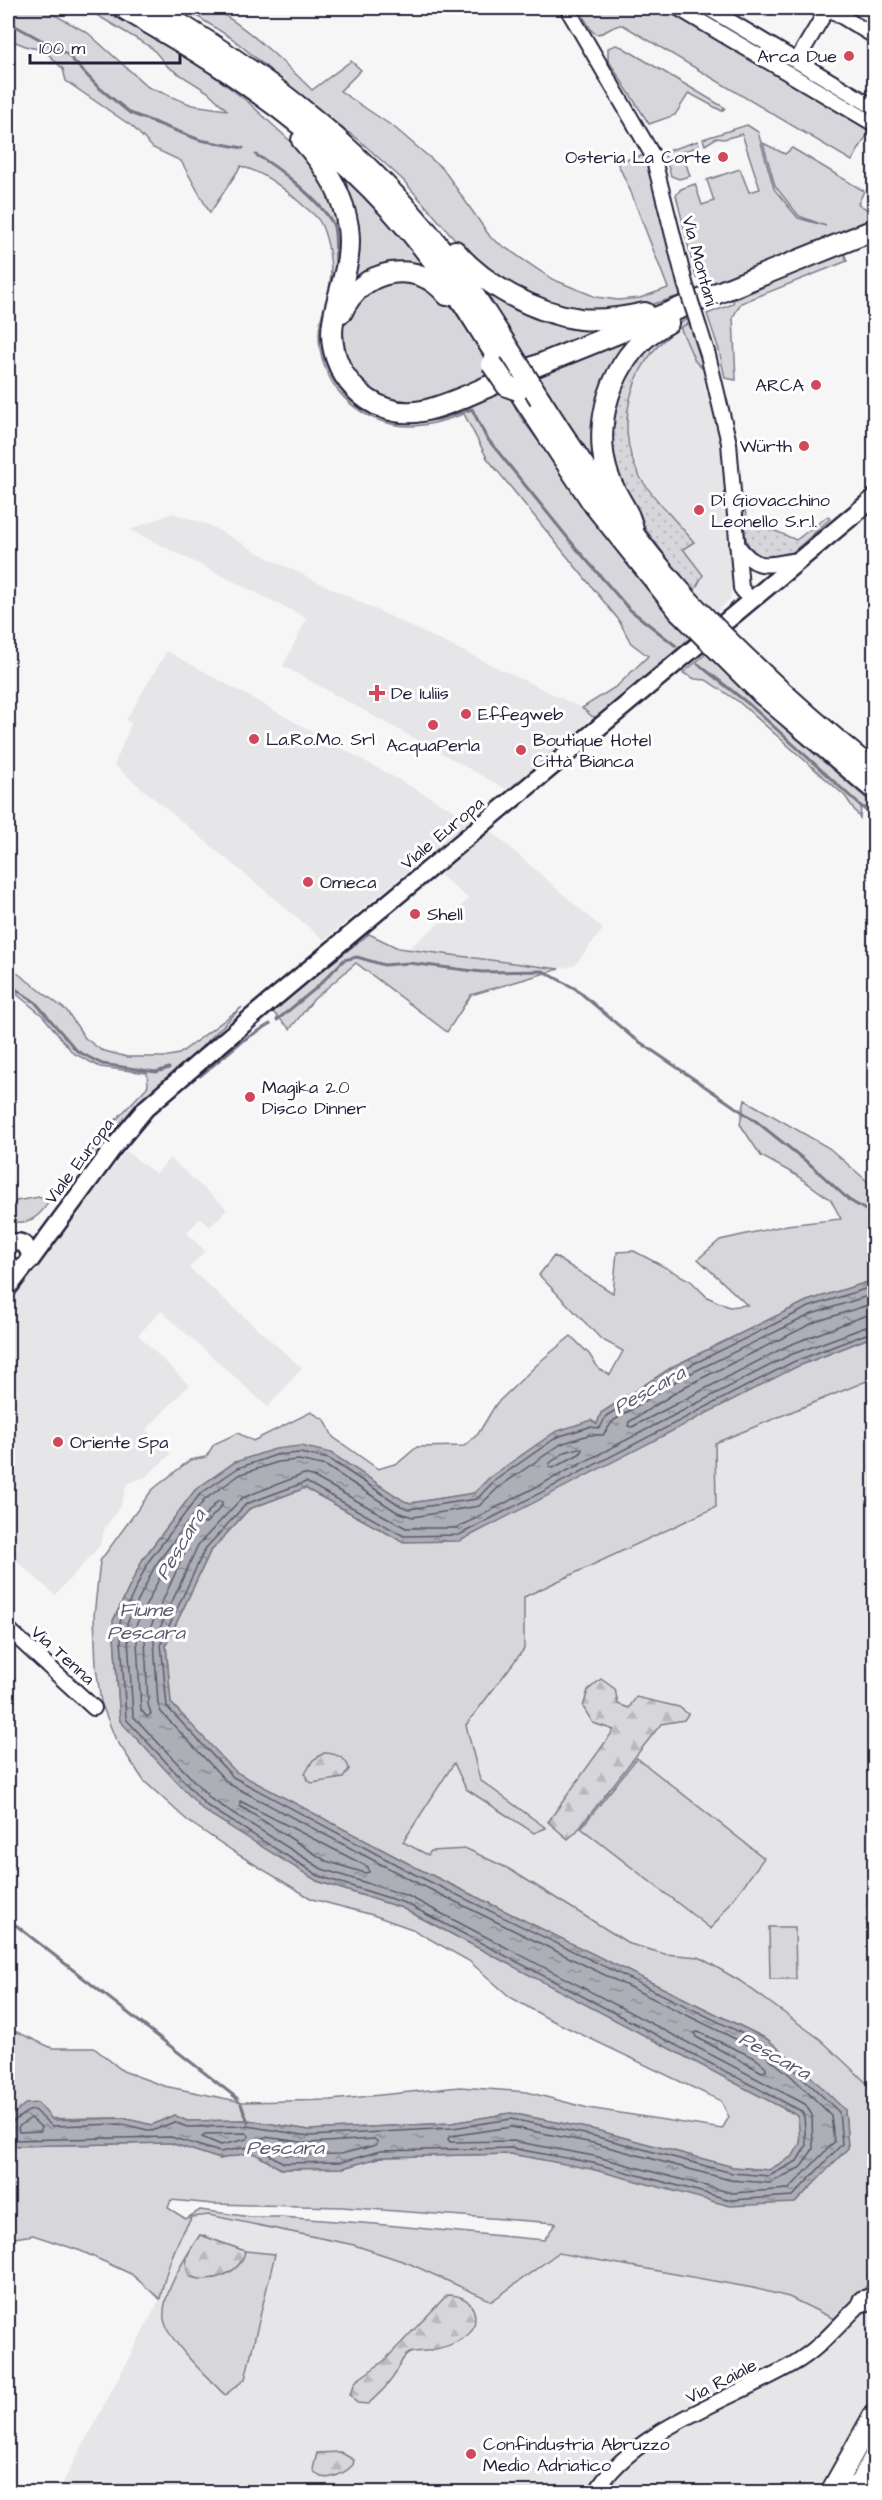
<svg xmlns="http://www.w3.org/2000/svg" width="882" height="2500" viewBox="0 0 882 2500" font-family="'Architects Daughter',sans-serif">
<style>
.built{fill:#e6e6e9}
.grass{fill:#d7d7db;stroke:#7c7c8b;stroke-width:1.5;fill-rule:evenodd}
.forest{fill:url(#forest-firs);stroke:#7c7c8b;stroke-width:1.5}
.garden{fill:url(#garden-dots);stroke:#7c7c8b;stroke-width:1.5}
.water{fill:url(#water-ripples);stroke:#767685;stroke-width:1.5}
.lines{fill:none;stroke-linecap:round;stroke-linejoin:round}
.shore{stroke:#5a5a6d;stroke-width:1.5}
.stream{stroke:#767685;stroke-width:3}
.minor-casing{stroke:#22223b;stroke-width:18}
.major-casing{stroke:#22223b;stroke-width:21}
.highway-casing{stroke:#22223b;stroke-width:24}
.minor{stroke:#fff;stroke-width:14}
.major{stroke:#fff;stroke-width:16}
.highway{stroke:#fff;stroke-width:20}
.minor-bridge-casing{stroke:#22223b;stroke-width:18;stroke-linecap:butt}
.highway-bridge-casing{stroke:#22223b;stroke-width:24;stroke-linecap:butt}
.minor-bridge{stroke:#fff;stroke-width:14}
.highway-bridge{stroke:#fff;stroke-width:20}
.poi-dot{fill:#d1495b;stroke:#fff;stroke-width:2}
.labels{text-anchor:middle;stroke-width:6;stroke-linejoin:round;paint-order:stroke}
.poi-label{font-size:18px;fill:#22223b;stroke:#fff;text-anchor:start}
.street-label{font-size:18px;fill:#22223b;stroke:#fff}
.water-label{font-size:20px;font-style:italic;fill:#5a5a6d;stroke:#fff}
</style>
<defs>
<pattern id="forest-firs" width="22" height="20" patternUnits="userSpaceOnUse" patternTransform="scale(1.5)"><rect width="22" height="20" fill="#d7d7db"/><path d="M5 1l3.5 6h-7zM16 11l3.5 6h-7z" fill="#b8b8bd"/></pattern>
<pattern id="garden-dots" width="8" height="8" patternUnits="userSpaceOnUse" patternTransform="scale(1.5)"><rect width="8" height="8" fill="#d7d7db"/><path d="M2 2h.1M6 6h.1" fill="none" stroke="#b8b8bd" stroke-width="1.8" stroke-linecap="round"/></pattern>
<pattern id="water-ripples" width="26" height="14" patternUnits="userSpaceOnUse" patternTransform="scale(1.5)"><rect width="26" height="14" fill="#aeaeb7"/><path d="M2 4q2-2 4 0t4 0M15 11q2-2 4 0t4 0" fill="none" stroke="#8d8d96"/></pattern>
</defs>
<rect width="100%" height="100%" fill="#f6f6f7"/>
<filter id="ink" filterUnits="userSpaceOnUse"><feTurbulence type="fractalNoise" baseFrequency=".0167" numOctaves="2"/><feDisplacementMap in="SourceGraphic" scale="12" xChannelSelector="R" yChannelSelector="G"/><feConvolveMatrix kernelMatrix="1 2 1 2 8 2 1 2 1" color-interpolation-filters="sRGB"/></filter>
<g filter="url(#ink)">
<g class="built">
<path d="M680,327l15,34 12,12 1,4 -4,3 2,12 6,2 13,63 8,89 -4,2 3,41 -2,10 -16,16 -21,-22 9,-18 -19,-26 10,-8 -53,-64 -14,-43 3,-36 15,-35 30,-33z"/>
<path d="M172,513l37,12 65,36 308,147 11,9 -85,73 -225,-124 24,-48 -177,-88z"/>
<path d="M167,651l304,169 -147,120 -210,-175 17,-41 -5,-4z"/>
<path d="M490,830l113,99 -28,36 -16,4 -151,-20 61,-50 -29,-24z"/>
<path d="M126,1151l30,23 14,-16 57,51 -17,18 -10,-9 -13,15 18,18 -16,17 113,100 -34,39 -107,-96 -23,24 51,50 -43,45 25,24 -24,22 -20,8 -6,21 -16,23 -6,19 -44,48 -47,-42v-251z"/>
<path d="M874,1378v712l-54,-51 -80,-58 -40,-24 -35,-3 -35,-10 -121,-75 -42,-20 -39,6 -25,-13 52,-79 11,26 68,44 11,-6 -65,-47 -14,-55 58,-76v-52l192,-90 -1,-64z"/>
<path d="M209,2215l145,30 54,18 83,38 67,-48 195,35 36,9 57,29 22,-17h6v78l-10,27 -46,78h-760l102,-193 5,-27 13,-34 14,-21z"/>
</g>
<g class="grass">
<path d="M8,8h34l46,25 60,54 44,18 35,5 -19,-18 -40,-25 -16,-19 -67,-40h25l95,61 43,33 52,48 25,31 19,51 -15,101 50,79 125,-26 16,30 117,160 55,60 -89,79 -10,2 -11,-9 35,-22 31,-30 -17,-13 -13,-24 -131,-161 -23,-44c-18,6 -35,12 -54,12 -52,-1 -92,-42 -91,-94 1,-18 9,-33 11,-49 3,-17 -2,-44 -9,-59 -3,-7 -10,-12 -15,-16 -21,-19 -39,-34 -65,-42l-31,47 -29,-52 -28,-13 -20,-21 -67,-46 -3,-12 -19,-19 -16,-3 -20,-8z"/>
<path d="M184,8c7,0 15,-2 23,0 24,3 86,63 105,82l39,-29 10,9 -21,21 55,37 48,41 48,69 61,41 44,18 22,3 22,-2 28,-10 -38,-98 -13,-28 32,-8 33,141 -44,14 -38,6 -55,-13 -40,-20 -38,-29 -64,-73 -44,-40 -35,-25 -91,-76z"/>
<path d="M578,8l15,2 4,-2h71l206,119v12l-7,-4 -15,26 -229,-136c-10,-1 -16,9 -27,9l-4,-3z"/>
<path d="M616,45l6,2 103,61 -3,3 -33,-18 -14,22 -26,9 -41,-64v-12z"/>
<path d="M747,125l11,7 16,57 24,29 28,8 -27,-10 -24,-30 -12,-43 22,11 7,-6 72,43 -6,13 12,7 4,-1v12l-164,63 -14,-7 -20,-83 5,-6 14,-5 7,21 12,-4 -7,-21 33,-11 9,23 11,-3 -18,-55 -18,5 -8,-1 -11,7 -2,-6z"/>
<path d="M698,141l1,5 -17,6 8,24 -11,3 -8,-3 -7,-24z"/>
<path d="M337,168l55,54 39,52 -80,7z"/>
<path d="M843,250l4,11 -106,42 -8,14 3,63 -11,-2 -6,-28 -12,-36 26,-10v-4c38,-15 72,-34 110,-50z"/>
<path d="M390,276l46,13 13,14 46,67 -2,3c-25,13 -53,28 -82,31 -16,1 -38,-8 -50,-20 -15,-13 -26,-56 -15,-73 6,-9 34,-27 44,-35z"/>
<path d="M473,278l141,47 -85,37z"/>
<path d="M689,323l4,9h2l12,41 -12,-12 -15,-34z"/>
<path d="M626,338l2,6 -25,136 -66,-105z"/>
<path d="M708,652l75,75 91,78v5l-13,-4 -1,12 -15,-22 -106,-94 -33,-22 -11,-1 -12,-6z"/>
<path d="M369,934l29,14 161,21 -88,26 -24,37 -91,-69 -42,36 -24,30 -19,-19z"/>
<path d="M8,966l59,45 18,27 16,12 26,7h37l15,-3 63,-47 -97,96 -45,52h-18l9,-3 20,-27 37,-39 -1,-13 -47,-6 -27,-14 -30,-37 -35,-29z"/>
<path d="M745,1100l84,48 45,39v93l-67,21 -133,65 -73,47 -4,11 -107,53 -15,16 -64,10 -176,-41 -40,28 -52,69 -30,62 7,100 197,160 85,27 396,208 3,27 -8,13 -24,14 -36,-3 -137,-37 -85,-17 -59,10 -143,7 -61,-10 -61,1 -13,-6 -22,10 -29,-7 -115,1v-86l9,-1 35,16h42l29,23 41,15 78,16 89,-2 129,-13 67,5 61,16 134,21 7,-12 -8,-16 -176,-84 -35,-20 -41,-36 -57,-32 -39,-14 -61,-16 -73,-44 -51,-34 -44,-40 -29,-43 -14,-36 -5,-35 -2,-51 6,-55 52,-71 38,-30 16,-3 8,-13 24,-11 15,8 58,-29 14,8 8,17 45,32 20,-6 19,-16 47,-1 14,-12 18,-30 47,-45 28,-23 18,18 10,15 11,6 13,-24 -22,-12 -62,-64 15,-19 59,37 4,-41 17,-1 57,30 16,16 22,10 18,-2 -49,-46 22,-19 67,-15 54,-6 -10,-19 -35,-25 -35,-19 -21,-32z"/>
<path d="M39,1197l9,5c-7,14 -21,24 -36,19l-3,-5 7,-15z"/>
<path d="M874,1336v42l-159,65 1,64 -192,90v52l-58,76 14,55 66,48 -12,5 -68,-44 -12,-26 -51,79 25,13 3,-4 36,-2 42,20 121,75 35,10 34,3 41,24 80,58 54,51v187l-36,44 -49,-24 -36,-9 -195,-35 -66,48 -84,-38 -54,-18 -145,-30 -17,2c-17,26 -26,52 -32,82l-29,-25 -50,-23 -48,-16 -25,4v-93l163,-3 49,16 32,-7 29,17 62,-1 38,-11 130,-3 284,49 53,-55 -3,-38 -78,-71 -350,-171 -182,-96 -64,-69 -5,-58 44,-93 39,-43 56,-21 98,54 393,-175zM171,2200l42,4 129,3 214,16 -12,17 -169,-16 -94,-7h-30l-51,-7 -14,9 -18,-11z"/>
<path d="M637,1758l127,100 -53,71 -130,-101z"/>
<path d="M868,1869l6,4v42l-6,8 -2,-3 5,-6 -4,-5z"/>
<path d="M769,1927h26l1,52h-26z"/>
<path d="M200,2235l45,16 30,3 -30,125 -20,16c-16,-16 -58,-55 -61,-76 -3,-25 22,-63 36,-84z"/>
</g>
<g class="forest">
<path d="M601,1679l14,10 3,15 11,4 7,-11 43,10 9,7 -4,6 -23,4 -85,108 -8,7 -20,-17 66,-92 -21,-7 -10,-16 5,-17z"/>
<path d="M324,1753c11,0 23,5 25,16l-6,9 -31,5 -5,-3 -2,-6 8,-14z"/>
<path d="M200,2235l45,16c-4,23 -36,34 -56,25 -7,-18 1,-26 11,-41z"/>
<path d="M447,2295c4,0 9,0 13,2 18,6 20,31 5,40 -11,8 -26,12 -39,14 -5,1 -13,0 -18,3 -5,3 -8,10 -10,15 -7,14 -18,24 -30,35l-11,-1 -7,-9 6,-13 28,-20z"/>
<path d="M340,2452l14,8 -1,5c-9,9 -32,21 -40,4l4,-16z"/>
</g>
<g class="garden">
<path d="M688,319l1,4c-55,26 -79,100 -49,154 11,19 39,47 54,65l-11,7 20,26 -10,18 -67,-90 -17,-52 4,-49 26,-50 29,-24z"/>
<path d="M743,505l5,14 48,21 32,-24 2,3c-11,9 -32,31 -43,37 -15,7 -34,2 -40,-14 -4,-11 -3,-26 -4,-37z"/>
</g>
<path class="water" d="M874,1280v56l-78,31 -336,174 -57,1 -98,-54 -56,21 -39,43 -44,93 5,58 65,69 181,96 350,171 33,27 45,44 3,38 -53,55 -65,3 -139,-37 -80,-15 -130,3 -38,11 -62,1 -29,-17 -32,7 -49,-16 -163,3v-27l17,-15 13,-1 15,17 70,-2 29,7 22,-10 13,6 61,-1 61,10 143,-7 58,-10 86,17 137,37 36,3 24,-14 7,-13 -2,-27 -396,-208 -85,-27 -114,-71 -83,-89 -7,-100 30,-62 52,-69 40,-28 40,-13 25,-3 31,7 73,48 7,2 63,-10 16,-16 65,-45 36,-12 6,4 4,-11 73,-47 133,-65z"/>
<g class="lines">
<g class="shore">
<path d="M874,1294l-62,20 -131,64 -68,43 -10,14h-15l-27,9 -62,43 -20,19 -66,11 -16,-5 -71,-46 -27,-6 -21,2 -37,12 -36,25 -50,67 -28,57 6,93 78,83 111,70 86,27 397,208 7,11 1,34 -12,18 -31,16 -40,-3 -137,-37 -82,-16 -61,9 -2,3 2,3 63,-1 81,15 138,37 57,-4 45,-47 -3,-27 -40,-39 -31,-25 -349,-171 -182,-96 -68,-72 -3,-8 -4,-63 44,-96 44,-47 62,-24 8,2 94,52h51l333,-173 84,-31"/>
<path d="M874,1303l-59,19 -129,64 -57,36 -1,4 4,1 155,-81 77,-30 10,-1"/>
<path d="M579,1448l3,1 -1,4 -28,15 -4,-1 1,-4 15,-11z"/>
<path d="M218,1501l4,1v4l-16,17h-4v-4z"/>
<path d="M184,1546l2,4 -41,89 3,65 3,10 -4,3 -6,-7 -5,-85 27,-54z"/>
<path d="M240,1801l128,66 1,5 -4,1 -39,-12 -86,-55z"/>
<path d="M698,2032l57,26 11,9v4l-4,1 -66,-35 -2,-4z"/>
<path d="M31,2118l10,9v4l-22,1 -1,-5z"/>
<path d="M8,2123c10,-1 15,-13 26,-13l18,16 70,-2 30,7 22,-9 13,5 60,-1 62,10 144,-8 58,-9 83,17 138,37 37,3 28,-15 9,-15 -2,-30 -3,-5 -396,-208 -86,-27 -113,-71 -80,-86 -6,-97 28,-60 52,-68 38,-26 38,-13 24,-2 29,6 72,47 8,3 68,-10 17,-18 63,-44 32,-10 11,1 6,-12 71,-44 132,-65 65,-21"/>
<path d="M246,2133l3,3 -2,3 -26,6 -19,-8 3,-3z"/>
<path d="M265,2137l44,6 65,-4 4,3 -2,3 -35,9 -55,1 -24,-13 -1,-3z"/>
<path d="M8,2140l163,-3 49,15 34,-6 30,17 58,-1 38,-11 131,-3 82,15 138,37 62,-4 49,-52 -3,-32 -43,-41 -32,-27 -350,-170 -181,-97 -66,-70 -6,-64 44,-94 41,-45 60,-22 98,54 55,-1 334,-173 81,-31"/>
</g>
<g class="stream">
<path d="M8,22l59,32 30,32 33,27 70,27 43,8"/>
<path d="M256,155c23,12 65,47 77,69 4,9 2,36 3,47"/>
<path d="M323,327c-7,39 23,82 61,91"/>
<path d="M402,422l37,-3 33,-10 14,28 90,111 53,61 47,37"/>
<path d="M698,664l52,41 124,113"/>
<path d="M8,984l27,18 42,49 25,13 54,8 13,-4"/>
<path d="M277,1020l38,-31 29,-29 13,-3 27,8 25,-2 73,9 61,-1 33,18 55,47 126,86 55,44 37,34 25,15"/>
<path d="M200,1076l42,-35 28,-17"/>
<path d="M8,1919l230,180"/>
<path d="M241,2104l7,18"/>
</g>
<g class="minor-casing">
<g id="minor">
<path d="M567,8l86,148 32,127"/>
<path d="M678,8l196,116"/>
<path d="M708,8l166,99"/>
<path d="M828,8l46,28"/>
<path d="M797,60l31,-52"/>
<path d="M699,327l9,28 21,88 12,145 10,13"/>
<path d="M737,545c22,29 32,18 62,15"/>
<path d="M8,1629l86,79"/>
<path d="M596,2492c37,-63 135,-92 197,-128 30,-17 50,-45 75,-67"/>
</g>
</g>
<g class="major-casing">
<g id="major">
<path d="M8,1246c19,-15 33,20 8,23l-8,-4"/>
<path d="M30,1261l83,-113 33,-40 114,-98 614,-512"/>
<path d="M8,1288l17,-22"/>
</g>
</g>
<g class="highway-casing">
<g id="highway">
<path d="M123,8c44,26 89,51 131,82 78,55 150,125 204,205 14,21 27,43 41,65"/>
<path d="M153,8c106,62 197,131 276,226 31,38 57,79 83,120"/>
<path d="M302,140c23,25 41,53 46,87 5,37 -10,61 -15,95 -8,50 38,99 89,89 26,-5 52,-19 77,-29"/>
<path d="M455,251c29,34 80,62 125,68 22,2 43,-1 65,-6"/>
<path d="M342,312c19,-43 75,-55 105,-17"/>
<path d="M531,368l343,-138"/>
<path d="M518,390l76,115 85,106"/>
<path d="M540,399c45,71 93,140 149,202"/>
<path d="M634,535c-3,-27 -22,-40 -28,-67 -14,-53 11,-121 62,-145"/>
<path d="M863,2301l11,-2"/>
<path d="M831,2492l43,-77"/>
<path d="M848,2492l12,-9 14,-25"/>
</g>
</g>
<use href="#minor" class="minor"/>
<use href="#major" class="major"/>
<use href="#highway" class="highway"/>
<g class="minor-bridge-casing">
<path id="minor-bridge" d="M685,283l14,44"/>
</g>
<g class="highway-bridge-casing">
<g id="highway-bridge">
<path d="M512,354l28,45"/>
<path d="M492,364l15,22 11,4"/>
<path d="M689,601c59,62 120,117 185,170"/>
<path d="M679,611l83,83 112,95"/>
</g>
</g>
<use href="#minor-bridge" class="minor-bridge"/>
<use href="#highway-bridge" class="highway-bridge"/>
</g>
</g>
<g class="poi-dot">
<circle cx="849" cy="56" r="6"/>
<circle cx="723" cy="157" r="6"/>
<circle cx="816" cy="385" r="6"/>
<circle cx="804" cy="446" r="6"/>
<circle cx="699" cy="510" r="6"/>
<path d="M374 684h6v6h6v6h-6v6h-6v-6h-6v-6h6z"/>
<circle cx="466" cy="714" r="6"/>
<circle cx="433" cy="725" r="6"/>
<circle cx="254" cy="739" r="6"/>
<circle cx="521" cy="750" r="6"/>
<circle cx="308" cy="882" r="6"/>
<circle cx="415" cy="914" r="6"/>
<circle cx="250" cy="1097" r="6"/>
<circle cx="58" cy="1442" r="6"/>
<circle cx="471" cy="2454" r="6"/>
</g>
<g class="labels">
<g class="poi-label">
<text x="837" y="62" text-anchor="end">Arca Due</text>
<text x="711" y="163" text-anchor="end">Osteria La Corte</text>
<text x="804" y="391" text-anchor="end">ARCA</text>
<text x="792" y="452" text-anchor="end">Würth</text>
<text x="711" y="506">Di Giovacchino<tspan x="711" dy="21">Leonello S.r.l.</tspan></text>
<text x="391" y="699">De Iuliis</text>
<text x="478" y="720">Effegweb</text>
<text x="266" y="745">La.Ro.Mo. Srl</text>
<text x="533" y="746">Boutique Hotel<tspan x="533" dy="21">Città Bianca</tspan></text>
<text x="433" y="751" text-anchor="middle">AcquaPerla</text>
<text x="320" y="888">Omeca</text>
<text x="427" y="920">Shell</text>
<text x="262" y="1093">Magika 2.0<tspan x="262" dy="21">Disco Dinner</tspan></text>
<text x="70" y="1448">Oriente Spa</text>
<text x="483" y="2450">Confindustria Abruzzo<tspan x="483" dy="21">Medio Adriatico</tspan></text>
</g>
<g class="street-label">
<text transform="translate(700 261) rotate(75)" y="6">Via Montani</text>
<text transform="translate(442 833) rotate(-40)" y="6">Viale Europa</text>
<text transform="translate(79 1161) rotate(-53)" y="6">Viale Europa</text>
<text transform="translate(63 1655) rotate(42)" y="6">Via Tenna</text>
<text transform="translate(721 2381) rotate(-27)" y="6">Via Raiale</text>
</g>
<g class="water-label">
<text transform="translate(649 1389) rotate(-29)" y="7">Pescara</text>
<text transform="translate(180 1544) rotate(-59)" y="7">Pescara</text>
<text x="146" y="1616">Fiume<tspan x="146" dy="23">Pescara</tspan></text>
<text transform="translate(775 2055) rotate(29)" y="7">Pescara</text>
<text x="285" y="2154">Pescara</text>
</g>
</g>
<rect width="882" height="2500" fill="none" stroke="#fff" stroke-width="30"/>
<rect x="15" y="15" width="852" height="2470" fill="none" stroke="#22223b" stroke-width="2" filter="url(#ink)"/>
<path d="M30 54v9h150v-9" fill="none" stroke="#22223b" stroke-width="3"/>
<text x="39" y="54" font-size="18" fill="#22223b" stroke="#ffffff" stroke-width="4.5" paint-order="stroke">100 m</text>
</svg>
